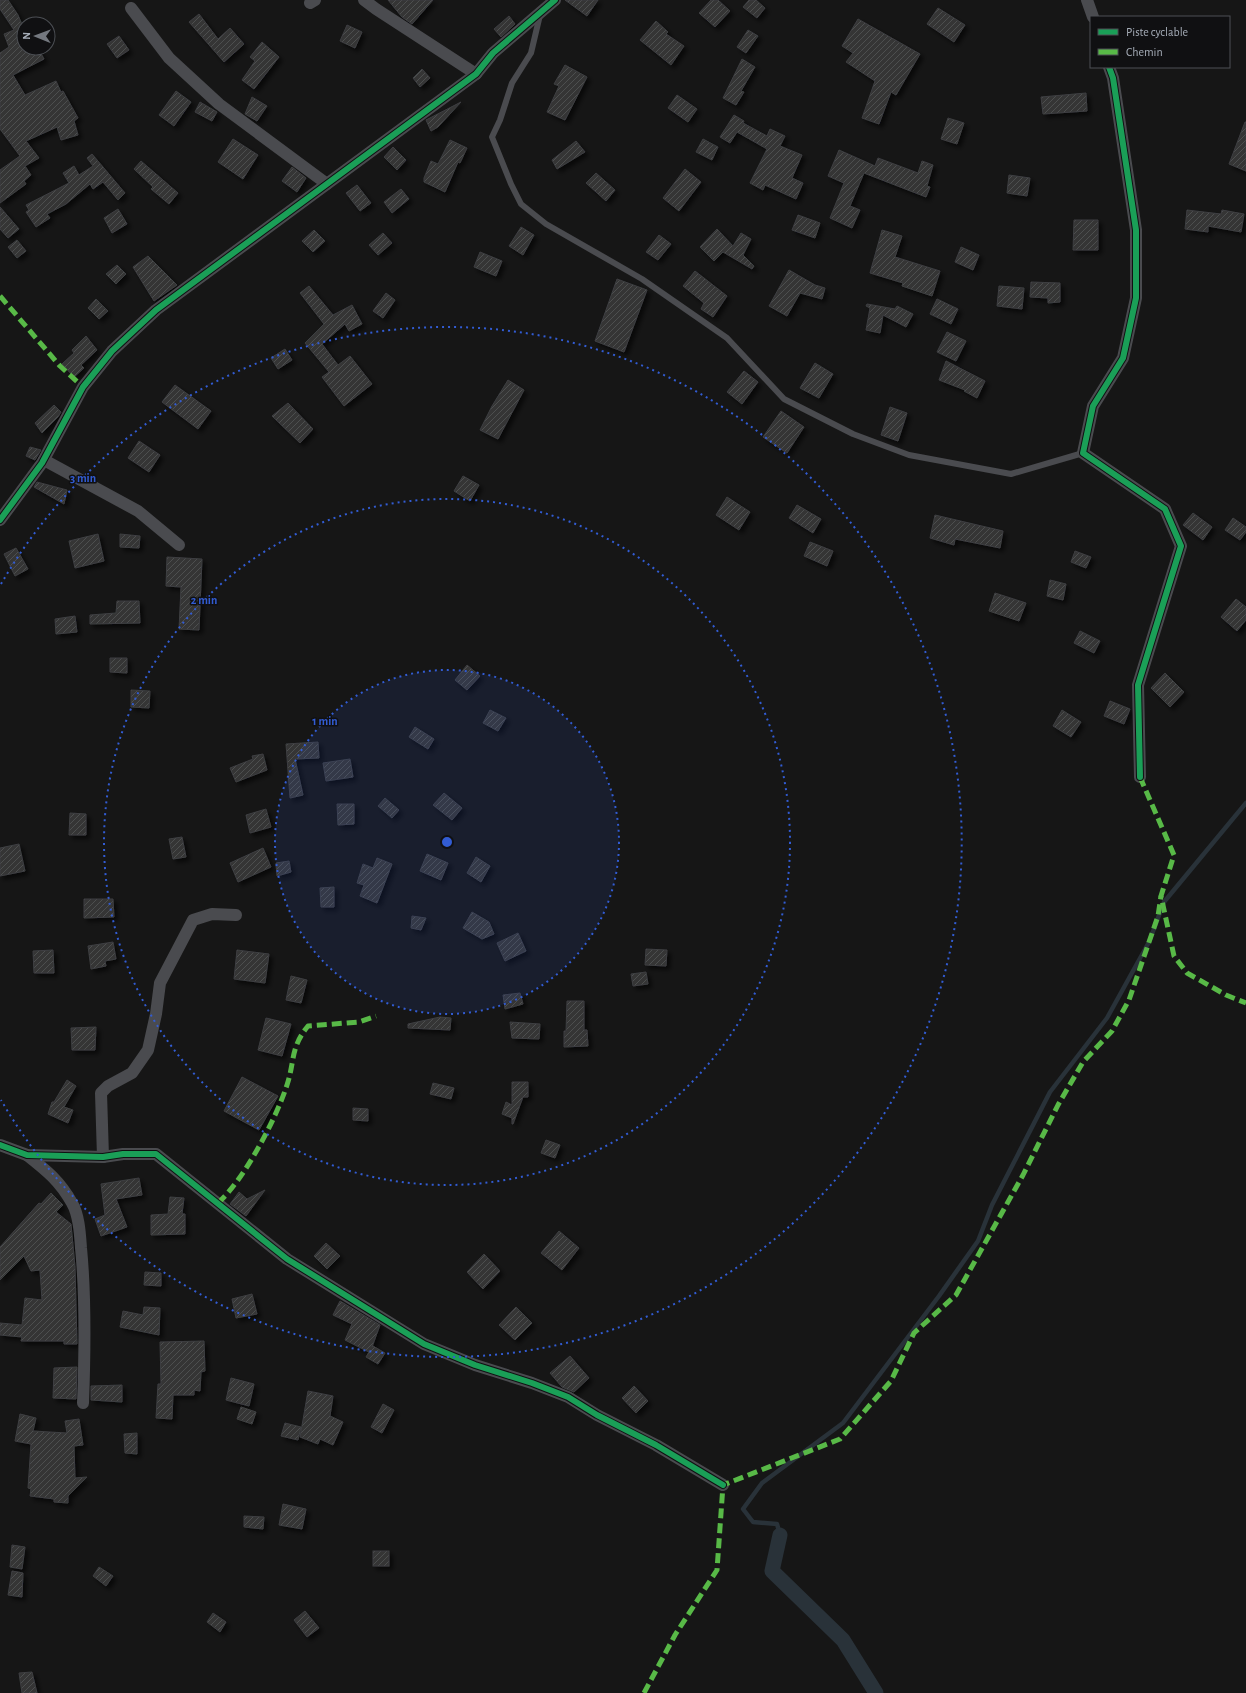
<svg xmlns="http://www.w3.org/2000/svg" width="1246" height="1693" viewBox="0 0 1246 1693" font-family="'Alegreya Sans',sans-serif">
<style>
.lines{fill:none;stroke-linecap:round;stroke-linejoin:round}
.stream{stroke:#293239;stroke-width:4.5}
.canal{stroke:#293239;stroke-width:15}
.building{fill:url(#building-hatch);stroke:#3e3f42;filter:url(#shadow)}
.service{stroke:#4a4b4f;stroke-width:6}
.minor{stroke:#4a4b4f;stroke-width:12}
.quiet{stroke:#58b947;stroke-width:5;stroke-dasharray:10 5;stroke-linecap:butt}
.cycleway-casing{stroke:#101012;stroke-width:8}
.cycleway{stroke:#1a9f57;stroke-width:6}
.ring{fill:none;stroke:#325cd3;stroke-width:2;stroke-dasharray:2 4}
.centre{fill:#325cd3;stroke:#101012;stroke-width:2}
.ring-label{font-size:12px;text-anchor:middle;font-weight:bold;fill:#325cd3;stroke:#101012;stroke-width:3;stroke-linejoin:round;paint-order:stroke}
</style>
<defs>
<pattern id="building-hatch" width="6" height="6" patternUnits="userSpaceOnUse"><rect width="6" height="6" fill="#343435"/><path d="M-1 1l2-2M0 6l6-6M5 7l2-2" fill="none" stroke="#4e4f50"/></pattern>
<filter id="shadow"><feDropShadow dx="3.5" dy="3.5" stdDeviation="2" flood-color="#0009"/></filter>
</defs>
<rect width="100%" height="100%" fill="#161616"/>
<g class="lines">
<path class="stream" d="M780,1535l-3,-11 -24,-2 -10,-13 19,-26 81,-60 96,-127 39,-55 14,-36 58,-113 57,-74 42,-76 15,-40 82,-99"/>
<path class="canal" d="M780,1535l-8,36 71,69 33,53"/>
</g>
<g class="building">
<path d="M0,0h8l10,15 5,12 1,-1v22h14l6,11 -31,16 12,20 31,-14 5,11 2,-1 15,27 -4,3 4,14 -17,5 -4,-13 -31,14 13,17 -14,8 6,9 -7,6 2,3 -26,19v-33l20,-14 -20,-27v-76l9,-6 -5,-13 10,-4 -14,-21z"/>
<path d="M388,0h45l-21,24 -10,-7z"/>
<path d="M565,0h33l-11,16z"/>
<path d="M711,0h7l12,11 -15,16 -16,-14z"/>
<path d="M749,0h7l9,8 -8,10 -14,-11z"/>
<path d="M938,8l27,17 -11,17 -27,-18z"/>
<path d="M199,14l19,25 12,-11 14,16 -20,18 -35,-40z"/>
<path d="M509,16l6,8 -14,13 -7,-8z"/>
<path d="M858,19l62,35 -24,41 -5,-3 -12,32 -17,-6 13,-37 -29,-19 7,-9 -11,-7z"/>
<path d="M656,21l12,11 -2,2 18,12 -13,19 -31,-25z"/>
<path d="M347,25l15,7 -7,16 -15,-7z"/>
<path d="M748,30l10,6 -12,17 -9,-6z"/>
<path d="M119,36l10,14 -12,8 -10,-14z"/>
<path d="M262,42l17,15 -25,32 -12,-9 13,-19 -5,-4z"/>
<path d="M742,59l13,8 -14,24 3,1 -8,13 -13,-7z"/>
<path d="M565,65l22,12 -22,43 -18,-8 12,-26 -5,-2z"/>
<path d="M422,69l8,9 -10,9 -7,-9z"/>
<path d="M176,91l15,11 -17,24 -15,-11z"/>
<path d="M1086,93l1,18 -44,3 -2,-17z"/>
<path d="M677,95l20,14 -9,13 -20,-14z"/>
<path d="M252,97l15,9 -10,15 -12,-7z"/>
<path d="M200,102l17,10 -5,9 -17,-9z"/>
<path d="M461,102l-23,25 -7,4 -5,-11z"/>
<path d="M734,115l10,6 -1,2 24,13 3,-7 15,7 -5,10 22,9 -10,23 11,5 -7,16 -31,-14 -2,5 -13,-7 17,-34 -30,-17 -7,11 -10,-6z"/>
<path d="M948,118l16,5 -7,21 -16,-5z"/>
<path d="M1245,122h1v49l-17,-7z"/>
<path d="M233,139l25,16 -15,24 -25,-17z"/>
<path d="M703,139l15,8 -6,13 -16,-8z"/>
<path d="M450,140l17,8 -7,15 -2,-1 -13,30 -21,-10v-4l7,-17 7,3z"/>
<path d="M576,141l9,11 -28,17 -5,-9z"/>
<path d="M393,147l13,13 -9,10 -13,-13z"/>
<path d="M839,150l36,16 3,-8 40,15 4,-12 11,4 -6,21 3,1 -4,10 -62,-24 -14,33 10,4 -8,18 -22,-10 14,-35 -16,-7z"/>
<path d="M92,154l33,39 -7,7 -15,-18 -10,7 -3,-5 -24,20 -19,10 3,4 -14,9 -10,-15 3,-2 -3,-5 43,-22 -6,-10 11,-7 5,9 14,-9 -6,-8z"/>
<path d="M141,161l37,32 -9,11 -18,-15 2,-2 -19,-18z"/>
<path d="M292,167l14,11 -9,14 -15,-11z"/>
<path d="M685,169l16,13 -22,29 -16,-13z"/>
<path d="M596,173l19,17 -9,11 -20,-18z"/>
<path d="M1009,175l21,3 -3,18 -20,-3z"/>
<path d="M357,185l14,18 -11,8 -14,-18z"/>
<path d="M401,189l8,10 -17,14 -8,-11z"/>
<path d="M0,207l19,22 -11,9 -8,-9z"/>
<path d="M118,209l9,15 -15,9 -8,-15z"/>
<path d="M1187,210l34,4 1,-4 22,4 -3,18 -33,-6v6l-23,-3z"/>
<path d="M798,215l22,8 -5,15 -23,-8z"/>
<path d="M1074,220h24v30h-25z"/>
<path d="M521,227l13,8 -11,20 -14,-9z"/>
<path d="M717,229l16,17 8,-13 10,6 -8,16 11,11 -2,3 -29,-17 -9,9 -14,-14z"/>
<path d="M314,230l11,11 -12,11 -11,-11z"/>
<path d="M882,230l20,6 -7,21 45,14 -8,25 -30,-10 1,-3 -33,-10z"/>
<path d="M383,233l9,10 -14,12 -9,-10z"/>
<path d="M659,235l12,9 -13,16 -12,-8z"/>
<path d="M17,240l9,11 -9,7 -9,-11z"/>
<path d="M961,247l18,8 -6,15 -18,-8z"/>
<path d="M480,252l22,9 -6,15 -22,-9z"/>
<path d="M148,256l29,29 -23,16 -21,-34z"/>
<path d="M117,265l9,9 -10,10 -10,-10z"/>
<path d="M789,270l26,15 10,3 -3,11 -22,-6 -13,23 -18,-10z"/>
<path d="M695,271l32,25 -14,21 -12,-8 3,-6 -21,-17z"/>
<path d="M617,279l30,11 -23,62 -29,-11z"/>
<path d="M1031,282l29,1v19l-12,1v-5l-18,-1z"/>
<path d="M309,286l24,29 19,-10 10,19 -13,7 -4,-7 -23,20 16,21 12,-9 22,28 -28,22 -22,-29 7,-5 -24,-29 19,-19 -24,-31z"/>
<path d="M999,286l25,2 -2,21 -25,-3z"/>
<path d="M386,293l9,7 -12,18 -10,-7z"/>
<path d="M96,299l12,12 -9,8 -11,-11z"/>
<path d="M937,299l21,10 -7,15 -21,-10z"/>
<path d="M867,304l28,5 2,-3 16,8 -7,13 -23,-12 -3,18 -14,-3 4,-22 -4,-2z"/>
<path d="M947,332l19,9 -10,20 -19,-9z"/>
<path d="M86,336l11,14 -16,15 3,3 -10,9 -12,-13 12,-11 -2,-3z"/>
<path d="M285,349l7,11 -14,9 -7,-11z"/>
<path d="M946,361l39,20 -8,17 -13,-7 1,-1 -26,-10z"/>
<path d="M815,363l18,11 -14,24 -19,-10z"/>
<path d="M744,371l14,11 -16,22 -15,-12z"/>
<path d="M508,380l16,10 -26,49 -18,-9 12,-24z"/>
<path d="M175,385l36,26 -13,18 -36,-27z"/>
<path d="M288,403l25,26 -13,14 -28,-27z"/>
<path d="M54,405l7,7 -3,5 -16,16 -7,-10z"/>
<path d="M890,407l17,6 -9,28 -17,-6z"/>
<path d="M781,411l23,16 -17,26 -24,-16z"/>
<path d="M139,441l21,14 -11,17 -21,-14z"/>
<path d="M30,447l11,3 -6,10 -9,-4z"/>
<path d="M463,476l16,9 -9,16 -16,-10z"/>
<path d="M37,482l30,8 -3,14 -30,-17z"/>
<path d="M727,497l23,15 -11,18 -23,-15z"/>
<path d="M797,505l24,14 -8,14 -24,-15z"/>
<path d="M1193,513l19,14 -9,13 -20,-15z"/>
<path d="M935,515l68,16 -3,17 -45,-9 -1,6 -24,-7z"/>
<path d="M1233,518l13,9v5l-6,8 -15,-10z"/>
<path d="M98,534l6,27 -29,7 -6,-27z"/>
<path d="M120,534l20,2 -1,12 -19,-1z"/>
<path d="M810,542l23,9 -6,15 -23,-10z"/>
<path d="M16,548l12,21 -13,7 -11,-22z"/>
<path d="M1075,551l16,6 -5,11 -15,-6z"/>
<path d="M167,557l35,2 -3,71 -20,-1 2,-42 -15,-1z"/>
<path d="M1050,580l16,4 -3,16 -16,-4z"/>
<path d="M995,593l31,10 -7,18 -30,-10z"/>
<path d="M1236,599l10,8v13l-9,11 -16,-14z"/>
<path d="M117,601h22l1,22 -50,1v-9l26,-2z"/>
<path d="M75,616l2,16 -21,2 -1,-15z"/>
<path d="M1080,631l20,10 -6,12 -20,-10z"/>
<path d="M110,658h17v15l-17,-1z"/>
<path d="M467,665l13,11 -13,14 -12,-10z"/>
<path d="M1165,673l19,19 -14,15 -19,-19z"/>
<path d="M131,690l19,1 -1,17 -18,-1z"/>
<path d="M1110,701l20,8 -6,15 -20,-8z"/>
<path d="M490,710l16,8 -8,13 -15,-8z"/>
<path d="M1062,710l19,12 -10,15 -18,-11z"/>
<path d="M415,727l19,12 -6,10 -19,-12z"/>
<path d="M318,742l1,16 -24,1 8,36 -13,3 -4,-54z"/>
<path d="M263,754l4,16 -31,12 -6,-14 23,-9 -1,-3z"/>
<path d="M350,759l3,18 -27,4 -3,-18z"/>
<path d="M444,793l18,15 -10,12 -19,-15z"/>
<path d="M385,798l14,12 -7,8 -14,-12z"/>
<path d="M337,804h17v20l-16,1z"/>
<path d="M266,809l5,18 -21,6 -4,-18z"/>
<path d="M70,813l16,1v21h-17z"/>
<path d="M182,837l4,20 -13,2 -4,-20z"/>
<path d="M19,844l6,27 -25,5v-28z"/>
<path d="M263,848l8,19 -33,15 -8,-19z"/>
<path d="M427,854l21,9 -7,17 -21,-9z"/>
<path d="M476,857l14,9 -9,16 -14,-9z"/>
<path d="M377,858l15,6 -15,39 -17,-7 4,-11 -7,-2 6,-19 10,4z"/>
<path d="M289,861l2,11 -14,4 -1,-13z"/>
<path d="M334,887v20h-13l-1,-19z"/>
<path d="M84,899h29l1,18 -30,1z"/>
<path d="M472,912l17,10 5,12 -12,5 -19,-11z"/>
<path d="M412,916l14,2 -5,12 -10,-2z"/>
<path d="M518,933l8,18 -21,10 -8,-18z"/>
<path d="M113,942l3,17 -11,2 1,5 -15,3 -3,-23z"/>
<path d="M646,949l21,1 -1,16 -21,-1z"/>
<path d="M53,950l1,23h-20l-1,-22z"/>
<path d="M237,950l32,4 -4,29 -31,-4z"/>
<path d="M646,972l2,12 -15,2 -2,-12z"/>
<path d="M291,976l16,4 -6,23 -15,-3z"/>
<path d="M520,993l3,11 -18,5 -2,-14z"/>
<path d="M567,1001h17v29h3l1,16 -24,1v-16h2z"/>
<path d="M440,1017l11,1 -1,12 -42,-2v-4z"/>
<path d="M266,1018l25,6 -9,32 -24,-6z"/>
<path d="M510,1022l30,2 -1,15 -27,-1z"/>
<path d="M96,1027l-1,23h-23l-1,-22z"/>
<path d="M242,1077l36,19 -19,34 -35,-19z"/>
<path d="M67,1080l9,6 -12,21 9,3 -5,13 -20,-9 4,-12h2z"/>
<path d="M512,1082h16v15h-5l-10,27h-1v-6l-10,-4 4,-12 6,3z"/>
<path d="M433,1083l21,5 -3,11 -21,-5z"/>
<path d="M353,1108l15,1v12l-15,-1z"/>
<path d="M546,1140l14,5 -5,13 -14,-5z"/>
<path d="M139,1178l3,17 -26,4 11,28 -26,9 -6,-17 10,-4 -4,-31z"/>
<path d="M265,1190l-19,26 -16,-12 9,-12 8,7z"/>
<path d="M51,1193l12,12 -7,7 15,12 4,43 2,77h-13v-3h-43l1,-4 -22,-2v-12l22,2 3,-27 17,2 -2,-30 -9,1 -7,-15 -24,24v-33l39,-44 2,1z"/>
<path d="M170,1197l14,1 -2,16h3v20l-34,1v-20l17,-1z"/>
<path d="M559,1231l20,17 -17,22 -21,-17z"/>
<path d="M326,1243l14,13 -13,13 -13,-13z"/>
<path d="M484,1254l16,17 -17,18 -16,-17z"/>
<path d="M145,1272l16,1v13l-17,-1z"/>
<path d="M252,1294l5,20 -21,4 -4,-19z"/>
<path d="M340,1301l40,24 -8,22 1,-1 12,7 -7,11 -12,-7 3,-5 -24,-12 7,-16 -19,-9z"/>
<path d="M144,1307l16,1 -1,27 -39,-8 3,-16 20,4z"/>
<path d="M516,1307l16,16 -17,17 -16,-15z"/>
<path d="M204,1341l1,30 -4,1 -1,19 -6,-1v5h-21l-1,24 -16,-1 2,-34h3l-1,-42z"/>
<path d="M570,1356l19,22 -15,14 -12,-5 -12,-14z"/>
<path d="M77,1367l-1,32 -23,-1 1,-30z"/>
<path d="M231,1378l23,6 -5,22 -23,-6z"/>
<path d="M122,1385v17l-31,-2v-14z"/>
<path d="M634,1386l14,15 -12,12 -14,-15z"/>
<path d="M308,1391l25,5 -3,20 13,6 -10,23 -13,-6 -2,5 -18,-7z"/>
<path d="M383,1404l11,6 -12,23 -11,-6z"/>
<path d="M241,1407l15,5 -4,12 -15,-5z"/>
<path d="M20,1414l16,4 -3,13 34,2 -2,-12 14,-2 4,26 -9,1 1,32 12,-1 -19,19v7l-14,-1v-3l-24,-3 1,-7 -3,-1 3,-44 -16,-3z"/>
<path d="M285,1423l16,4 -3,13 -17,-4z"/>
<path d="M137,1433v21l-12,-1 -1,-19z"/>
<path d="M283,1504l23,5 -4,20 -23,-4z"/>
<path d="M244,1516l20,1 -1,12 -19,-2z"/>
<path d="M12,1545l13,2 -3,22 -12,-2z"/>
<rect x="373" y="1551" width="16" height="15"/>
<path d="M99,1567l14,9 -7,10 -13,-10z"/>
<path d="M12,1571l11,2 -1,24 -14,-2z"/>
<path d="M305,1611l14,17 -12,9 -13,-17z"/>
<path d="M213,1613l13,9 -6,10 -13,-10z"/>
<path d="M32,1672l5,21h-15l-3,-20z"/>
</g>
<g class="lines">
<path class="service" d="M540,15l-9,38 -19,30 -12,37 -8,17 19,47 10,20 25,20 96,55 85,59 57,61 69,35 56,21 102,19 72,-21"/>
<g class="minor">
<path d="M364,0l12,9 100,65"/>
<path d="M1087,0l6,17"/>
<path d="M310,3l5,-3"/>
<path d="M131,8l38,50 50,46 108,80"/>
<path d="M1109,67l4,11 23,152v68l-13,60 -30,48 -10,47 82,56 16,37 -43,139 2,92"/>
<path d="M44,460l94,51 41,34"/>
<path d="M0,520l42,-57 41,-76 29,-36 44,-41 320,-236 17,-21 62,-53"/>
<path d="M0,1145l27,10 76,2 20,-3h33l131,105 137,85 51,21 57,18 36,14 29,18 59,30 67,40"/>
<path d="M27,1155c19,15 33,26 45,48 7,12 8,31 9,45 5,52 4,103 2,155"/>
<path d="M103,1157l-2,-64 7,-7 24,-13 16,-23 8,-36 4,-31 33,-63 19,-6 24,1"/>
</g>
<g class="quiet">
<path d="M0,296l60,70 23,21"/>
<path d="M1140,777l34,78 -13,41 13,60 13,17 39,22 20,8"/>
<path d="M218,1203c26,-23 58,-84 69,-118 8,-24 3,-37 21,-59l51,-4 17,-6"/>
<path d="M644,1693l31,-58 42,-65 6,-85 117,-46 51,-58 23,-48 42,-38 67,-120 35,-70 25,-43 29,-31 17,-31 29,-84 3,-20"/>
</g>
<g class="cycleway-casing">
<g id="cycleway">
<path d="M1109,67l4,11 23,152v68l-13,60 -30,48 -10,47 82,56 16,37 -43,139 2,92"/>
<path d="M0,520l42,-57 41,-76 29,-36 44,-41 320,-236 17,-21 62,-53"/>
<path d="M0,1145l27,10 76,2 20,-3h33l131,105 137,85 51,21 57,18 36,14 29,18 59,30 67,40"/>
</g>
</g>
<use href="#cycleway" class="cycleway"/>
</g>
<circle cx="447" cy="842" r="172" fill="#325cd3" fill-opacity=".12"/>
<g class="ring">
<circle cx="447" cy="842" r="172"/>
<circle cx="447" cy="842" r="343"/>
<path d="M1 584A515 515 0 1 1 1 1100"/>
</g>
<circle cx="447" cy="842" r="6" class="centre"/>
<g class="ring-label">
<text x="83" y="482">3 min</text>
<text x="204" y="604">2 min</text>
<text x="325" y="725">1 min</text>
</g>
<rect x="1090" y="16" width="140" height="52" fill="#101012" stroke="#4c4f54"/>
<rect x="1098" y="29" width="20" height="6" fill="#1a9f57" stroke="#4c4f54"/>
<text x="1126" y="36" font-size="12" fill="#a6adb8">Piste cyclable</text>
<rect x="1098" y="49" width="20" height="6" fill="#58b947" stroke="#4c4f54"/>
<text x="1126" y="56" font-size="12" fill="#a6adb8">Chemin</text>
<g transform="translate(36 36) rotate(271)"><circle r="19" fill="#101012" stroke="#4c4f54"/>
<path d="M0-3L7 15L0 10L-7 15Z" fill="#74787f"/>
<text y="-6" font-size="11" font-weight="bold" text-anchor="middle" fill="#a6adb8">N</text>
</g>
</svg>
